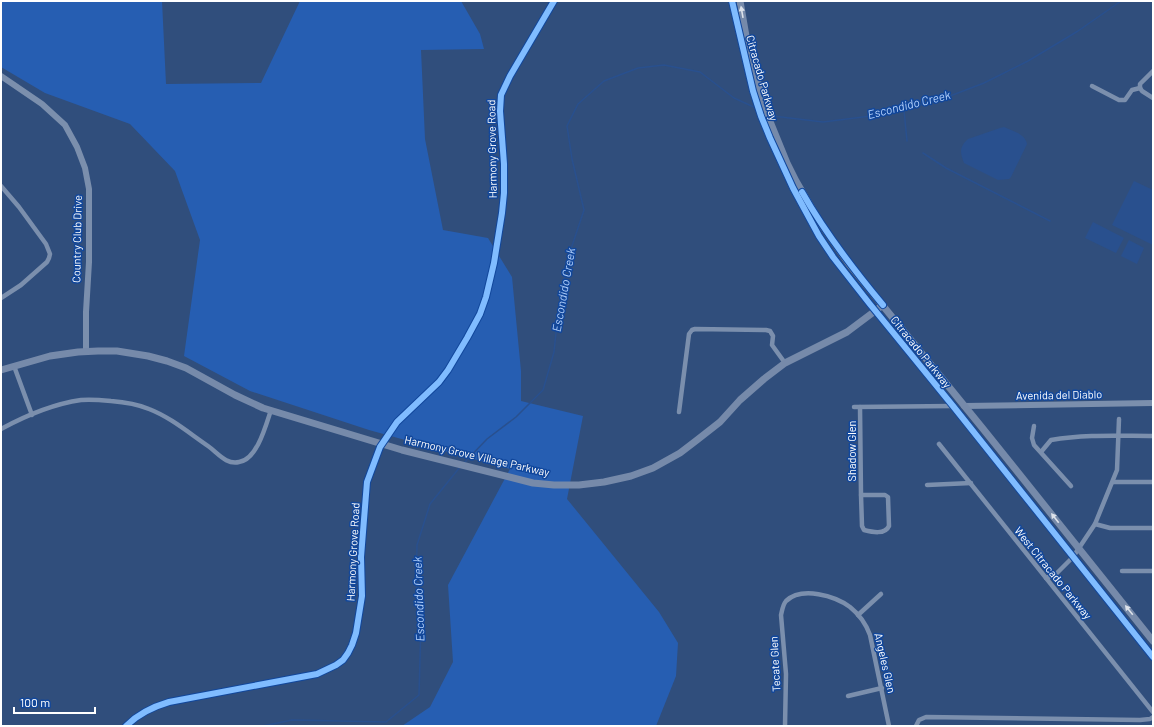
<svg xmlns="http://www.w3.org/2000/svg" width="1154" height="727" viewBox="0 0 1154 727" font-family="Barlow,sans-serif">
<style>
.green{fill:#265eb2}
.water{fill:#29508e}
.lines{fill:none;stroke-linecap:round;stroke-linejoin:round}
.stream{stroke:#29508e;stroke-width:1.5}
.minor{stroke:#7b8fad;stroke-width:4.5}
.tertiary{stroke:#7b8fad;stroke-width:6}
.secondary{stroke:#768aaa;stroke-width:7}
.cycleway-casing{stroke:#11479c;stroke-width:8}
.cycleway{stroke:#80bcff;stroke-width:6}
.oneway{fill:#dde2ea}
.labels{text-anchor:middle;stroke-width:3;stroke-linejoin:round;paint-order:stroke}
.street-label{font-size:11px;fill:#fff;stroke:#11479c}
.water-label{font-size:12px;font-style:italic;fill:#b2d0fb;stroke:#11479c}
</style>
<rect width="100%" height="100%" fill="#304e7c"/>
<path class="green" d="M1,1h161l4,83 95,-1 39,-82h161l19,33 4,15 -63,1 4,89 18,91 45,8 24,39 9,94v30l62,15 -16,83 92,113 19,31 -2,33 -20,50h-254l28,-19 23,-45 -5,-77 62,-116 -141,-39 -119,-39 -66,-35 16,-116 -25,-69 -45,-47 -85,-31 -44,-26z"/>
<g class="water">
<path d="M1004,127c9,4 21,7 23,17l-16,33 -2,2 -11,1 -34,-17c-4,-10 -5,-16 4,-24l32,-11z"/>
<path d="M1134,181l19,9v55l-41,-20z"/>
<path d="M1093,222l31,16 -8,15 -31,-15z"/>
<path d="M1129,240l15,8 -7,16 -16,-8z"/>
</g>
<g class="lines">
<g class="stream">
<path d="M904,110l3,31"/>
<path d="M770,114l3,2 50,6 56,-7 58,-14 47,-18 44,-22 50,-30 43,-30"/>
<path d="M923,153l23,15 104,53"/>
<path d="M464,463l23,-24 29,-22 27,-27 11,-38 4,-39 10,-55 16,-48 -12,-51 -5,-33 11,-22 26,-23 34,-13 26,-3 36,7 34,26 22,10"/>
<path d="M263,726l29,-6 94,2 33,-27 2,-73 -5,-39 1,-38 13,-41 30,-37"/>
</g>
<g class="minor">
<path d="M1092,86l27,14h6l7,-10 8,-2"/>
<path d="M1140,88v-4l13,-13"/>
<path d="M1140,88l2,3 11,7"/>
<path d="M1,186l18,21 27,37 4,10 -1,4 -2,4 -26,23 -20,13"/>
<path d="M14,366l18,49"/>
<path d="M854,407l99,-1"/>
<path d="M860,407l1,88"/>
<path d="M679,412l10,-78 3,-4 3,-1 71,1 4,1 3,5 -1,9 13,18"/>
<path d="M1034,426l-2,12 2,7 37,41"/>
<path d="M1,429c24,-13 52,-25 80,-29 10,-1 20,0 30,1 13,1 26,3 38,8 21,8 40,24 59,37 10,7 18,19 31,16 18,-2 27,-37 32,-52"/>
<path d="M939,444l214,268"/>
<path d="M1041,452l10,-12c34,-6 68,-4 102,-4"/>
<path d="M1113,482h40"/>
<path d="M927,485l44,-2"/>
<path d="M861,495h24l3,2 1,29c-4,9 -17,6 -25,4l-2,-4z"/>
<path d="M1095,524l15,4h43"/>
<path d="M1122,571h31"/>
<path d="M1046,578l9,-3 18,-18 22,-33 22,-54 2,-51"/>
<path d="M858,615l23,-21"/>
<path d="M848,696l34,-8"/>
<path d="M785,726l1,-52 -5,-59c1,-4 2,-11 5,-14 16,-15 49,-5 64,6 10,8 16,17 20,28l19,91"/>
<path d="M916,726l3,-6 7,-3 214,3 10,-1 3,-2"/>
</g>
<g class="tertiary">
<path d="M1,76l41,28 23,21 12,22 8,21 4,21v73l-3,50v40"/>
<path d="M964,406l189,-3"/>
<path d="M126,726c12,-12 26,-19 43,-24l148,-28 19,-9 7,-5 5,-7 4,-8 4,-12 6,-37 -1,-39 6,-75 13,-35 17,-25 42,-40 9,-12 19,-32 13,-24 6,-17 8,-34 8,-50 2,-20v-29l-4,-53 1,-16 9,-19 44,-75"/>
</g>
<g class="secondary">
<path d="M732,1l21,90 8,25 9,22 23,50 26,48 14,21 36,46 84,103 200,251"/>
<path d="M740,1l6,35 6,26 15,52 20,49 9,18 25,43 28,40 135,166 169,211"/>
<path d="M1,370l49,-14 28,-4 20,-1h19l31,5 19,5 19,7 49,27 28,13 139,42 131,33 21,2h25l25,-3 27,-6 22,-8 27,-15 17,-13 23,-18 20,-22 24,-21 21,-16 62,-31 36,-27"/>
</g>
<g class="cycleway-casing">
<g id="cycleway">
<path d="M732,1l21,90 8,25 9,22 23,50 26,48 14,21 36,46 84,103 200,251"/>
<path d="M802,192c23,41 51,77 81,113"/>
<path d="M126,726c12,-12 26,-19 43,-24l148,-28 19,-9 7,-5 5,-7 4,-8 4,-12 6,-37 -1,-39 6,-75 13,-35 17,-25 42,-40 9,-12 19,-32 13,-24 6,-17 8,-34 8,-50 2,-20v-29l-4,-53 1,-16 9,-19 44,-75"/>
</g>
</g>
<use href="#cycleway" class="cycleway"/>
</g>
<defs><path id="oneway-solid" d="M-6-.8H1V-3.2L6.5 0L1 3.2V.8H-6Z"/></defs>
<g class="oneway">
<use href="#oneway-solid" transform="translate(742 12) rotate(-100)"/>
<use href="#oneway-solid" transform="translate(1055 518) rotate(-128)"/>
<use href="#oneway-solid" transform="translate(1129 610) rotate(-129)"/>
</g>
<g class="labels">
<g class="street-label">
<text transform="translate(762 78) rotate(74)" y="4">Citracado Parkway</text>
<text transform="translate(492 149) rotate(-91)" y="4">Harmony Grove Road</text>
<text transform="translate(77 239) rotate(-89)" y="4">Country Club Drive</text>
<text transform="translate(921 352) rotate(51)" y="4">Citracado Parkway</text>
<text transform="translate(1059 395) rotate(-1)" y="4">Avenida del Diablo</text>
<text transform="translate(852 451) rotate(-90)" y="4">Shadow Glen</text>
<text transform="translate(477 456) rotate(13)" y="4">Harmony Grove Village Parkway</text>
<text transform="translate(353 552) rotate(-87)" y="4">Harmony Grove Road</text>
<text transform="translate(1053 573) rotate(51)" y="4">West Citracado Parkway</text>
<text transform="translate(885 663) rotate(77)" y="4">Angeles Glen</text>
<text transform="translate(775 664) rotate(-93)" y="4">Tecate Glen</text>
</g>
<g class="water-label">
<text transform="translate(909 105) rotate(-14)" y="4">Escondido Creek</text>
<text transform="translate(564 290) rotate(-80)" y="4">Escondido Creek</text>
<text transform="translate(419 599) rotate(-92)" y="4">Escondido Creek</text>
</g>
</g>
<rect width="1154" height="727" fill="none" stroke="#ffffff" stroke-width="4"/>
<path d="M14 707v6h81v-6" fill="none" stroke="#ffffff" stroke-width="2"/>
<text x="20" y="707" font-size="12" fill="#ffffff" stroke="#11479c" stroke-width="3" paint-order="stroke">100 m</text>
</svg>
